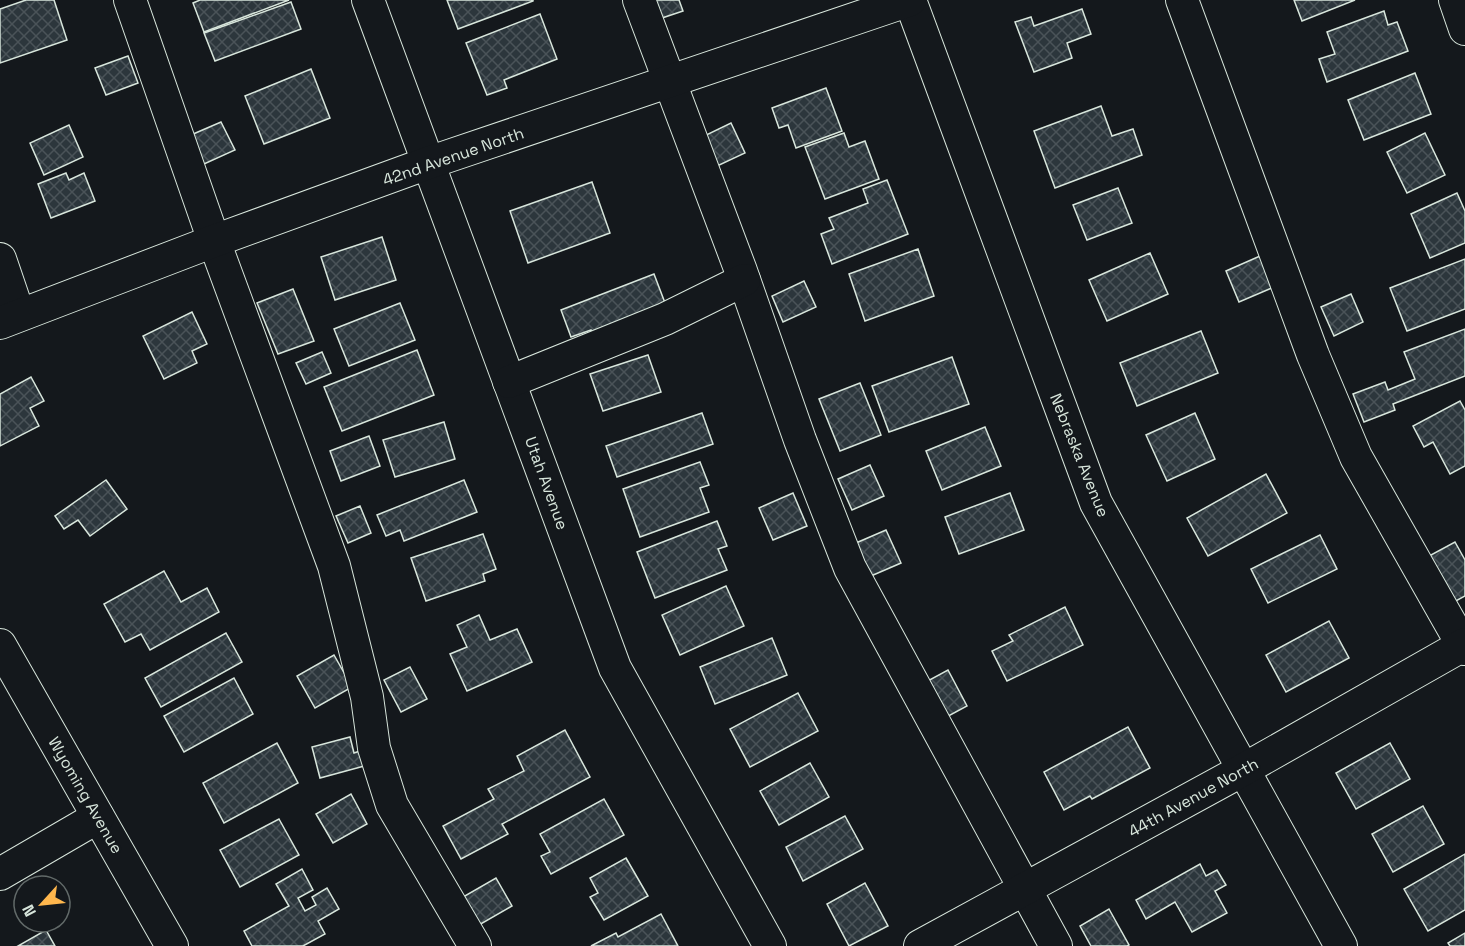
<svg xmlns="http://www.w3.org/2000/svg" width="1465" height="946" viewBox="0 0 1465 946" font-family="'Space Grotesk',sans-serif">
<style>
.building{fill:url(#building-cross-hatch);stroke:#d8e6dc;stroke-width:1.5}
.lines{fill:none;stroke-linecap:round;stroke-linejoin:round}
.minor-casing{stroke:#d8e6dc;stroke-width:34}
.minor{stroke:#14181c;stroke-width:32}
.labels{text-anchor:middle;stroke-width:4.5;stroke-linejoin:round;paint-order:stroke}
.street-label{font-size:16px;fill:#d8e6dc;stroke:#14181c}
</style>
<defs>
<pattern id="building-cross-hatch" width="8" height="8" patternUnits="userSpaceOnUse" patternTransform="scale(1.5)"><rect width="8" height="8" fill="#2c363c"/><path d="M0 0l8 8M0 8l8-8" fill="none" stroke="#4a5358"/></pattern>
</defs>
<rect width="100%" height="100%" fill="#14181c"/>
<g class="building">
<path d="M26,0h28l13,40 -67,23v-54z"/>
<path d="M200,0h89l-85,32 -11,-29z"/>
<path d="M447,0h86v1l-75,28z"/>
<path d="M655,0h24l4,11 -21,7z"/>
<path d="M1294,0h61l-53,21z"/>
<path d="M291,2l10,27 -86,32 -11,-28z"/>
<path d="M1082,9l9,25 -24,9 5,15 -38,14 -19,-50 16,-5 3,9z"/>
<path d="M1384,11l4,14 9,-3 11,29 -81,31 -8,-23 16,-5 -8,-22z"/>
<path d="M540,14l17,45 -53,21 3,8 -20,7 -21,-52z"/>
<path d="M128,56l10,27 -32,12 -11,-27z"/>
<path d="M311,69l19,49 -66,26 -19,-48z"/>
<path d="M1415,73l16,41 -67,26 -16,-40z"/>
<path d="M826,88l16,43 -46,17 -8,-23 -9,3 -7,-20z"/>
<path d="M1101,106l11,30 21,-7 9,26 -87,33 -21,-57z"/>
<path d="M221,122l14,28 -31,14 -13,-29z"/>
<path d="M731,123l14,30 -30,14 -13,-30z"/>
<path d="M69,125l14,32 -39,18 -14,-32z"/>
<path d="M844,133l5,14 16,-6 14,38 -54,20 -20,-52z"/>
<path d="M1425,133l20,42 -38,18 -20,-41z"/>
<path d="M66,173l3,7 15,-7 11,28 -44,17 -13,-34z"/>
<path d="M887,180l21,54 -76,30 -11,-30 13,-5 -5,-11 39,-15 -5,-14z"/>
<path d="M592,182l18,51 -82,30 -18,-52z"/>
<path d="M1118,188l14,35 -45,17 -14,-35z"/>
<path d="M1457,193l8,18v32l-35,15 -19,-44z"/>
<path d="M382,237l14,43 -61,20 -14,-43z"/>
<path d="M918,249l16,47 -69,25 -16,-47z"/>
<path d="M1150,253l18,41 -61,27 -18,-41z"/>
<path d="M1260,256l14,31 -35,15 -13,-31z"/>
<path d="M1465,259v50l-58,22 -17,-43z"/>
<path d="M654,274l11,29 -70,37 -4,-10 -20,7 -10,-27z"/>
<path d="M804,281l12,26 -33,15 -11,-26z"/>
<path d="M293,289l21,52 -36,13 -21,-51z"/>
<path d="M1351,294l12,28 -29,14 -13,-29z"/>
<path d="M400,303l15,37 -66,26 -15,-37z"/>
<path d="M192,312l15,32 -15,7 5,12 -33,16 -21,-43z"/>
<path d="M1465,329v47l-72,28 2,6 -31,12 -11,-28 32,-12 3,8 27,-11 -11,-27z"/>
<path d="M1201,331l17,42 -81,33 -17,-43z"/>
<path d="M417,350l17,45 -92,36 -18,-44z"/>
<path d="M322,352l9,21 -25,11 -10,-21z"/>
<path d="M648,355l13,37 -58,19 -13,-37z"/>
<path d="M952,357l17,47 -80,28 -17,-46z"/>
<path d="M31,377l13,24 -14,7 9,18 -39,20v-52z"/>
<path d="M860,383l21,52 -41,16 -21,-52z"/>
<path d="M1460,401l5,9v56l-15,8 -17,-32 -9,5 -11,-21z"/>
<path d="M702,413l11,31 -96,33 -11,-31z"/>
<path d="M1195,413l20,46 -48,22 -21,-46z"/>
<path d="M444,422l11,37 -60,18 -12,-37z"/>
<path d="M985,427l16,39 -59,24 -16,-39z"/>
<path d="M369,436l11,30 -39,15 -11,-30z"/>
<path d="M700,462l9,23 -9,3 9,24 -69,25 -17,-48z"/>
<path d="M870,465l14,31 -32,14 -14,-31z"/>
<path d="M1266,474l21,39 -79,43 -21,-38z"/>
<path d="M106,480l21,29 -37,27 -12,-16 -14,9 -9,-13z"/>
<path d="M464,480l13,32 -73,29 -4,-11 -14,6 -9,-21z"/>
<path d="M793,493l14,33 -34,14 -14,-32z"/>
<path d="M1010,493l14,37 -65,24 -14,-37z"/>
<path d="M360,506l11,27 -23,10 -12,-27z"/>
<path d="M717,521l10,25 -9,3 9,21 -72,28 -18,-46z"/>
<path d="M886,530l15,33 -30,13 -15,-33z"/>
<path d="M483,534l13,35 -13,5 2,7 -59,20 -15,-43z"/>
<path d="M1320,535l17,34 -69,34 -17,-34z"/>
<path d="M1455,542l10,18v36l-11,6 -25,-46z"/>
<path d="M164,571l17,31 26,-14 12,24 -69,38 -9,-16 -16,8 -21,-38z"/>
<path d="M726,586l18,40 -64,29 -18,-40z"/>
<path d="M1065,607l18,38 -76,36 -15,-30 21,-10 -4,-6z"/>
<path d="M479,615l11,25 27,-11 15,33 -65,29 -17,-37 17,-7 -10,-22z"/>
<path d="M1329,621l20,37 -63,34 -20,-37z"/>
<path d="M226,633l16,29 -81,45 -16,-29z"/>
<path d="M772,638l15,37 -72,29 -15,-37z"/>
<path d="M334,655l18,32 -37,21 -18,-32z"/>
<path d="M410,667l17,32 -26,13 -17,-32z"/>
<path d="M948,670l19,36 -26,14 -19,-36z"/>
<path d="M234,678l19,36 -69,38 -20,-36z"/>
<path d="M798,693l20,38 -68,36 -20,-38z"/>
<path d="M1128,727l22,41 -58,31 -2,-3 -26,14 -20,-38z"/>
<path d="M565,730l25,47 -88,47 6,10 -47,25 -18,-33 51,-27 -6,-10 36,-18 -7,-15z"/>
<path d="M350,737l4,16 9,-3 5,15 -48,13 -8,-31z"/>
<path d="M277,743l21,40 -74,40 -21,-40z"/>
<path d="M1390,743l20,36 -54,30 -20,-36z"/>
<path d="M810,763l19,34 -50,28 -19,-34z"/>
<path d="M351,794l16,30 -34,19 -17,-29z"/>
<path d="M604,799l20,36 -73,39 -10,-18 9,-4 -10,-18z"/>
<path d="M1423,806l21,38 -51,28 -21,-38z"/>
<path d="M845,816l18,33 -60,32 -17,-34z"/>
<path d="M279,819l20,36 -59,32 -20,-37z"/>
<path d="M1465,854v56l-37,21 -24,-42z"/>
<path d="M626,858l22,38 -44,24 -14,-23 8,-4 -8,-15z"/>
<path d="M1200,864l6,12 11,-6 9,15 -11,6 12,22 -35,19 -17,-30 -29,17 -10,-19z"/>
<path d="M302,869l11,21 -15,8 7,13 11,-6 -4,-8 15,-9 12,21 -21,12 7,13 -22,12h-51l-8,-15 45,-25 -13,-22z"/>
<path d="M496,878l16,28 -33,19 -16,-28z"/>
<path d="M865,883l23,43 -39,20 -22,-42z"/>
<path d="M1109,909l20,36 -2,1h-36l-11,-20z"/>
<path d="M661,914l17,32h-87l25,-13 2,4z"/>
<path d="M46,930l9,16h-37z"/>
<path d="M1465,933v13h-15l-2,-3z"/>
</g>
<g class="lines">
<g class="minor-casing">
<g id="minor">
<path d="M130,0l84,241 120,325 33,131 7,51 18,57 83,141"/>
<path d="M368,0l247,668 155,278"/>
<path d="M639,0l102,271 59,169 50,128 206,378"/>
<path d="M910,0l186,503 245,443"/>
<path d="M1182,0l131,355 43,102 109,192"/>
<path d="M1455,0l10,29"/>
<path d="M0,259l19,56"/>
<path d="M0,323l214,-82 214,-78 482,-163"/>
<path d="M509,382l156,-63 79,-39"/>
<path d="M0,645l172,301"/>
<path d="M0,874l98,-57"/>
<path d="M920,946l321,-175 224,-127"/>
</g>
</g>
<use href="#minor" class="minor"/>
</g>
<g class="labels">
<g class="street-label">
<text transform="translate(453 156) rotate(-19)" y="6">42nd Avenue North</text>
<text transform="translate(1080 455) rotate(68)" y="6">Nebraska Avenue</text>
<text transform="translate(547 483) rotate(70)" y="6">Utah Avenue</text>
<text transform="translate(86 795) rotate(60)" y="6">Wyoming Avenue</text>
<text transform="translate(1193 797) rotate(-29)" y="6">44th Avenue North</text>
</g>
</g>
<g transform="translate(42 904) rotate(243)"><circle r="28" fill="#14181c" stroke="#626a69" stroke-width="1.5"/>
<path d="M0-4.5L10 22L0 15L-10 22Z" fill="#ffb74d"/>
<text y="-9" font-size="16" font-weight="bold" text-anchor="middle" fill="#d8e6dc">N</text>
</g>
</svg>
